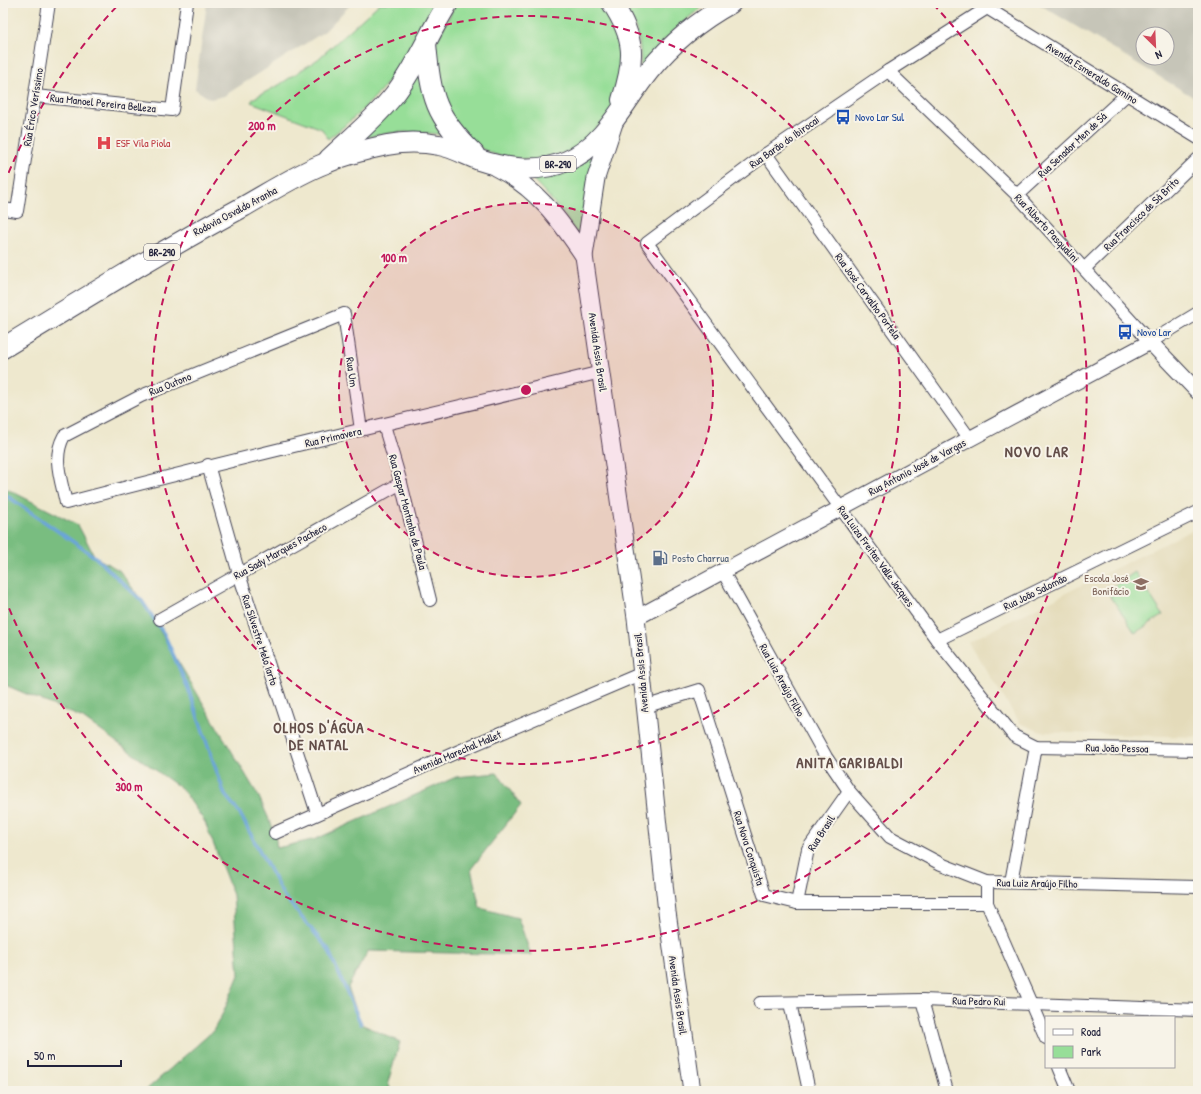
<svg xmlns="http://www.w3.org/2000/svg" width="1201" height="1094" viewBox="0 0 1201 1094" font-family="'Patrick Hand',sans-serif">
<style>
.built{fill:#e4dbba}
.industrial{fill:#c6c5b8;fill-rule:evenodd}
.green{fill:#97de98;stroke:#5c806a}
.forest{fill:#79bd80;stroke:#4e705e}
.lines{fill:none;stroke-linecap:round;stroke-linejoin:round}
.stream{stroke:#6aa4da;stroke-width:3.5}
.minor-casing{stroke:#414051;stroke-width:14}
.tertiary-casing{stroke:#414051;stroke-width:17}
.secondary-casing{stroke:#414051;stroke-width:19}
.trunk-casing{stroke:#414051;stroke-width:22}
.minor{stroke:#fff;stroke-width:12}
.tertiary{stroke:#fff;stroke-width:15}
.secondary{stroke:#fff;stroke-width:17}
.trunk{stroke:#fff;stroke-width:20}
.ring{fill:none;stroke:#c2185b;stroke-width:2;stroke-dasharray:7 5}
.labels{text-anchor:middle;stroke-width:4;stroke-linejoin:round;paint-order:stroke}
.shield{fill:#f7f3e8;stroke:#62616f;stroke-width:1}
.shield-label{font-size:10px;font-weight:bold;fill:#22223b}
.street-label{font-size:11px;fill:#22223b;stroke:#f7f3e8}
.transit-label{font-size:11px;fill:#164399;stroke:#f7f3e8;text-anchor:start}
.health-label{font-size:11px;fill:#be3a42;stroke:#f7f3e8;text-anchor:start}
.service-label{font-size:11px;fill:#4e5e75;stroke:#f7f3e8;text-anchor:start}
.education-label{font-size:11px;fill:#785e54;stroke:#f7f3e8;text-anchor:end}
.district-label{font-size:15px;font-weight:bold;letter-spacing:1px;fill:#634e49;stroke:#f7f3e8}
.centre{fill:#c2185b;stroke:#f7f3e8;stroke-width:2}
.ring-label{font-size:12px;text-anchor:middle;font-weight:bold;fill:#c2185b;stroke:#f7f3e8;stroke-width:4;stroke-linejoin:round;paint-order:stroke}
</style>
<rect width="100%" height="100%" fill="#f7f3e8"/>
<filter id="ink" filterUnits="userSpaceOnUse"><feTurbulence type="fractalNoise" baseFrequency=".025" numOctaves="2"/><feDisplacementMap in="SourceGraphic" scale="8" xChannelSelector="R" yChannelSelector="G"/><feConvolveMatrix kernelMatrix="1 2 1 2 8 2 1 2 1" color-interpolation-filters="sRGB"/></filter>
<filter id="wash" filterUnits="userSpaceOnUse"><feTurbulence type="fractalNoise" baseFrequency=".012" numOctaves="4" result="noise"/><feDisplacementMap in="SourceGraphic" scale="16" xChannelSelector="R" yChannelSelector="G"/><feGaussianBlur stdDeviation="0.9" result="paint"/><feColorMatrix in="noise" values="0 0 0 0 0 0 0 0 0 0 0 0 0 0 0 0 0 1.4 0 .05"/><feComposite in="paint" operator="in"/></filter>
<g filter="url(#wash)">
<rect width="100%" height="100%" fill="#eee8ce"/>
<path class="built" d="M1198,527v210l-157,-5 -21,-9 -52,-81z"/>
<g class="industrial">
<path d="M207,3h145l-27,28 -101,65 -14,3 -15,-10z"/>
<path d="M1037,3h161v97l-116,-70zM1143,34h24v24h-24z"/>
</g>
<g class="green">
<path d="M380,3h56c-9,11 -9,25 -16,37 -5,9 -13,19 -20,27 -21,28 -44,51 -72,72l-6,-10 -71,-27 3,-4 25,-13 39,-26z"/>
<path d="M456,3h147l21,41 -10,66 -38,39 -39,12 -41,-6 -12,-5 -12,-8 -27,-30 -10,-67z"/>
<path d="M622,3h85c-25,19 -46,39 -66,63 -1,-30 -3,-38 -19,-63z"/>
<path d="M421,70l26,65c-36,-4 -55,-5 -90,5z"/>
<path d="M597,154l-15,89c-16,-27 -31,-46 -54,-68z"/>
<path d="M1135,572l28,43 -28,18 -28,-42z"/>
</g>
<path class="forest" d="M3,487l75,38 17,32 24,13 23,31 117,196 16,36 2,15 39,-9 140,-62 41,-4 24,32 -50,64 9,39 38,10 13,37 -163,-4 -20,36 13,37 39,18 -12,40 3,9h-246l68,-60 10,-18 16,-38 -6,-80 -28,-73 -23,-33 -99,-71 -80,-34z"/>
<g class="lines">
<path class="stream" d="M3,493l92,64 47,44 22,33 24,54 37,107 14,17 44,83 45,54 33,75"/>
</g>
</g>
<g filter="url(#ink)">
<g class="lines">
<g class="minor-casing">
<g id="minor">
<path d="M888,71l129,124 133,147 48,-29"/>
<path d="M35,96l137,14 15,-107"/>
<path d="M1198,138l-211,-130 -99,63 -122,83 -119,89 290,397 77,96 22,11 162,3"/>
<path d="M766,154l204,285"/>
<path d="M1017,195l109,-100"/>
<path d="M3,209l14,2 32,-208"/>
<path d="M1085,268l113,-109"/>
<path d="M384,425l17,58 29,117"/>
<path d="M361,430l-17,-116 -203,82 -77,40c-12,22 -3,43 2,67 177,-47 357,-87 535,-131"/>
<path d="M208,465l31,109 78,239"/>
<path d="M722,570l104,187 23,34 41,46 51,27 46,18 211,5"/>
<path d="M160,619l241,-136"/>
<path d="M937,640l261,-128"/>
<path d="M644,707l55,-17 65,205 33,8h190"/>
<path d="M275,833l191,-85 174,-74"/>
<path d="M987,882v21l59,135"/>
<path d="M1011,882l25,-135"/>
<path d="M797,903l11,-54 41,-58"/>
<path d="M922,1000l25,91"/>
<path d="M760,1003l162,-3 276,10"/>
<path d="M790,1003l19,88"/>
<path d="M1059,1067l10,24"/>
</g>
</g>
<g class="tertiary-casing">
<path id="tertiary" d="M636,618l514,-276 48,50"/>
</g>
<g class="secondary-casing">
<g id="secondary">
<path d="M614,123l-18,55 -12,78 52,362 31,294 25,179"/>
<path d="M495,167c41,20 65,53 89,89"/>
</g>
</g>
<g class="trunk-casing">
<g id="trunk">
<path d="M612,3c24,36 23,57 10,97"/>
<path d="M426,44c5,54 9,72 48,110"/>
<path d="M329,159c22,-21 46,-40 65,-64 22,-28 35,-62 54,-92"/>
<path d="M3,348c79,-48 158,-97 240,-141 25,-14 56,-34 83,-44 19,-8 41,-14 61,-18 16,-3 36,-3 52,0 13,2 27,10 40,15 27,9 60,13 88,1 38,-16 57,-59 82,-90 22,-27 51,-51 82,-68"/>
</g>
</g>
<use href="#minor" class="minor"/>
<use href="#tertiary" class="tertiary"/>
<use href="#secondary" class="secondary"/>
<use href="#trunk" class="trunk"/>
</g>
</g>
<circle cx="526" cy="390" r="187" fill="#c2185b" fill-opacity=".12"/>
<g class="ring">
<circle cx="526" cy="390" r="187"/>
<circle cx="526" cy="390" r="374"/>
<path d="M4 184A561 561 0 0 1 119 4M933 4A561 561 0 1 1 4 596"/>
</g>
<defs>
<g id="bus-bare" transform="scale(1.2)"><path d="M-5-6H5V4H4V6H2V4H-2V6H-4V4H-5ZM-3.5-4V0h7V-4ZM-3.5 1.2v1.5H-2V1.2ZM2 1.2v1.5H3.5V1.2Z" fill="#1a4fb4" stroke="#f7f3e8" stroke-width="2.5" paint-order="stroke"/></g>
<g id="hospital-bare" transform="scale(1.2)"><path d="M-5-5h3v3.5h4V-5h3V5h-3V1.5h-4V5h-3Z" fill="#e0444e" stroke="#f7f3e8" stroke-width="2.5" paint-order="stroke"/></g>
<g id="fuel-bare" transform="scale(1.2)"><path d="M-5.5-6h7V0h2V4h1.3V-2.5L3-4.5l.8-.8L6-3V5H2.5V1h-1V6h-7ZM-4.2-4.7v3.2H.2V-4.7Z" fill="#5c6f8a" stroke="#f7f3e8" stroke-width="2.5" paint-order="stroke"/></g>
<g id="school-bare" transform="scale(1.2)"><path d="M0-5L7-2L0 1L-7-2ZM-4 1L0 2.5L4 1V4Q0 6-4 4Z" fill="#8d6e63" stroke="#f7f3e8" stroke-width="2.5" paint-order="stroke"/></g>
</defs>
<g fill-rule="evenodd">
<use href="#bus-bare" x="843" y="117"/>
<use href="#hospital-bare" x="104" y="143"/>
<use href="#bus-bare" x="1125" y="332"/>
<use href="#fuel-bare" x="660" y="558"/>
<use href="#school-bare" x="1141" y="584"/>
</g>
<g class="labels">
<g class="shield">
<rect x="540" y="156" width="36" height="16" rx="3"/>
<rect x="144" y="244" width="36" height="16" rx="3"/>
</g>
<g class="shield-label">
<text x="558" y="168">BR-290</text>
<text x="162" y="256">BR-290</text>
</g>
<g class="street-label">
<text transform="translate(1092 73) rotate(32)" y="4">Avenida Esmeraldo Gamino</text>
<text transform="translate(103 103) rotate(6)" y="4">Rua Manoel Pereira Belleza</text>
<text transform="translate(33 107) rotate(-81)" y="4">Rua Érico Veríssimo</text>
<text transform="translate(784 142) rotate(-35)" y="4">Rua Barão do Ibirocaí</text>
<text transform="translate(1072 145) rotate(-43)" y="4">Rua Senador Men de Sá</text>
<text transform="translate(235 211) rotate(-28)" y="4">Rodovia Osvaldo Aranha</text>
<text transform="translate(1141 214) rotate(-44)" y="4">Rua Francisco de Sá Brito</text>
<text transform="translate(1047 228) rotate(47)" y="4">Rua Alberto Pasqualini</text>
<text transform="translate(868 296) rotate(54)" y="4">Rua José Carvalho Portela</text>
<text transform="translate(598 352) rotate(82)" y="4">Avenida Assis Brasil</text>
<text transform="translate(352 372) rotate(82)" y="4">Rua Um</text>
<text transform="translate(170 384) rotate(-22)" y="4">Rua Outono</text>
<text transform="translate(333 437) rotate(-13)" y="4">Rua Primavera</text>
<text transform="translate(917 467) rotate(-28)" y="4">Rua Antonio José de Vargas</text>
<text transform="translate(408 512) rotate(75)" y="4">Rua Gaspar Montanha de Paula</text>
<text transform="translate(280 551) rotate(-29)" y="4">Rua Sady Marques Pacheco</text>
<text transform="translate(876 556) rotate(54)" y="4">Rua Luiza Freitas Valle Jacques</text>
<text transform="translate(1035 592) rotate(-26)" y="4">Rua João Salomão</text>
<text transform="translate(260 640) rotate(72)" y="4">Rua Silvestre Melo Iarto</text>
<text transform="translate(641 673) rotate(-95)" y="4">Avenida Assis Brasil</text>
<text transform="translate(782 680) rotate(61)" y="4">Rua Luiz Araújo Filho</text>
<text transform="translate(1117 748) rotate(1)" y="4">Rua João Pessoa</text>
<text transform="translate(457 752) rotate(-23)" y="4">Avenida Marechal Mallet</text>
<text transform="translate(821 833) rotate(-57)" y="4">Rua Brasil</text>
<text transform="translate(749 848) rotate(72)" y="4">Rua Nova Conquista</text>
<text transform="translate(1037 883) rotate(1)" y="4">Rua Luiz Araújo Filho</text>
<text transform="translate(678 995) rotate(82)" y="4">Avenida Assis Brasil</text>
<text transform="translate(979 1001) rotate(1)" y="4">Rua Pedro Rui</text>
</g>
<g class="transit-label">
<text x="855" y="121">Novo Lar Sul</text>
<text x="1137" y="336">Novo Lar</text>
</g>
<g class="health-label">
<text x="116" y="147">ESF Vila Piola</text>
</g>
<g class="service-label">
<text x="672" y="562">Posto Charrua</text>
</g>
<g class="education-label">
<text x="1129" y="582">Escola José<tspan x="1129" dy="13">Bonifácio</tspan></text>
</g>
<g class="district-label">
<text x="1037" y="457">NOVO LAR</text>
<text x="319" y="733">OLHOS D'ÁGUA<tspan x="319" dy="17">DE NATAL</tspan></text>
<text x="850" y="768">ANITA GARIBALDI</text>
</g>
</g>
<circle cx="526" cy="390" r="6" class="centre"/>
<g class="ring-label">
<text x="262" y="130">200 m</text>
<text x="394" y="262">100 m</text>
<text x="129" y="791">300 m</text>
</g>
<rect width="1201" height="1094" fill="none" stroke="#f7f3e8" stroke-width="16"/>
<rect x="1045" y="1016" width="130" height="52" fill="#f7f3e8" stroke="#a29fa3"/>
<rect x="1053" y="1029" width="20" height="6" fill="#ffffff" stroke="#a29fa3"/>
<text x="1081" y="1036" font-size="12" fill="#22223b">Road</text>
<rect x="1053" y="1046" width="20" height="12" fill="#97de98" stroke="#a29fa3"/>
<text x="1081" y="1056" font-size="12" fill="#22223b">Park</text>
<g transform="translate(1155 46) rotate(156)"><circle r="19" fill="#f7f3e8" stroke="#a29fa3"/>
<path d="M0-3L7 15L0 10L-7 15Z" fill="#d1495b"/>
<text y="-6" font-size="11" font-weight="bold" text-anchor="middle" fill="#22223b">N</text>
</g>
<path d="M28 1060v6h93v-6" fill="none" stroke="#22223b" stroke-width="2"/>
<text x="34" y="1060" font-size="12" fill="#22223b" stroke="#f7f3e8" stroke-width="3" paint-order="stroke">50 m</text>
</svg>
